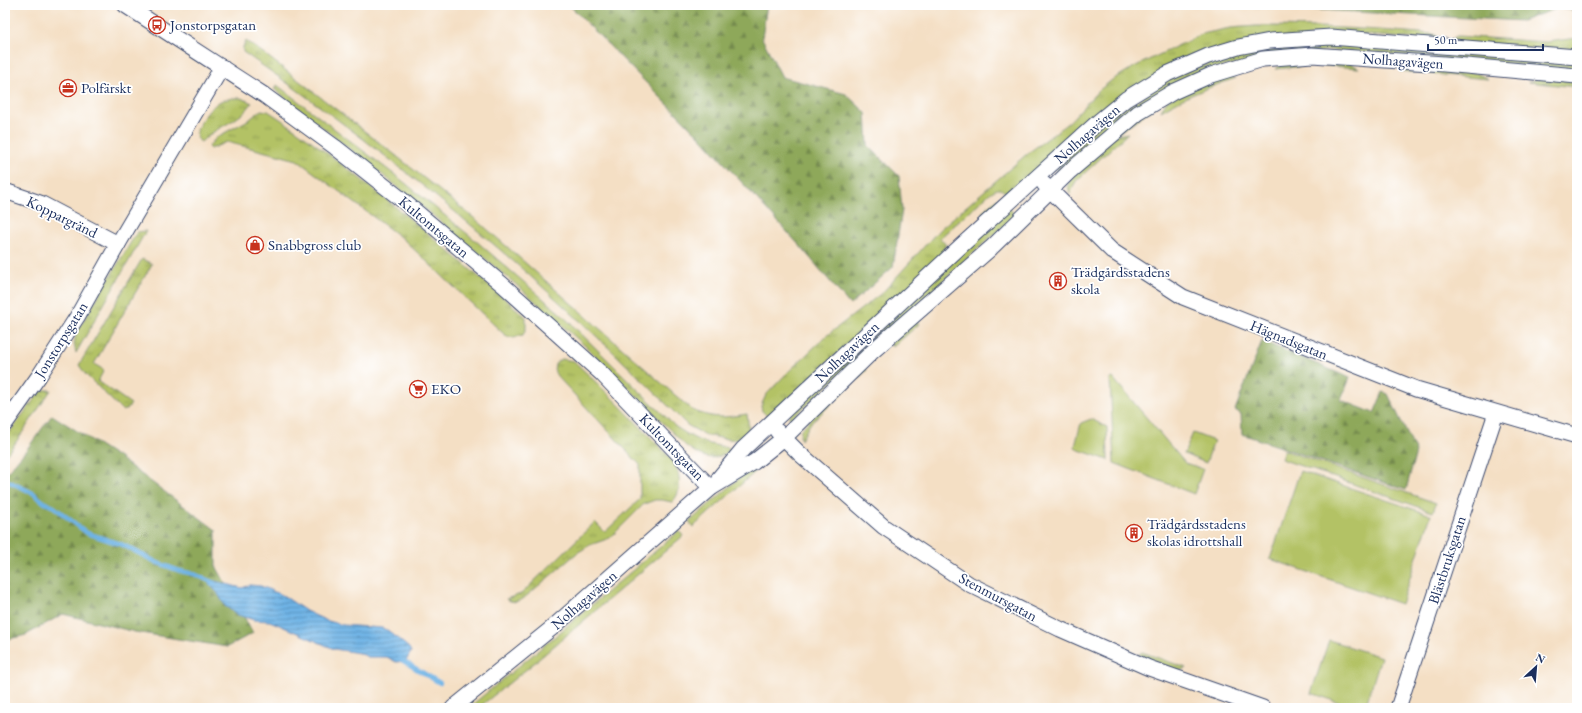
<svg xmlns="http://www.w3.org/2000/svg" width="1582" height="713" viewBox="0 0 1582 713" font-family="'EB Garamond',serif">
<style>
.grass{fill:url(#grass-tufts);stroke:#677862}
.forest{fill:url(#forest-firs);stroke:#546c5c}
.green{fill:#b3c265;stroke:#677862}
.water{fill:url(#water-rules);stroke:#4471a2}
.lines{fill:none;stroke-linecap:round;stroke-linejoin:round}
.stream{stroke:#6eb3e5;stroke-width:4.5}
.street-casing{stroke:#3c496d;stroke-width:17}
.street{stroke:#fff;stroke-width:15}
.labels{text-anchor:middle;stroke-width:3.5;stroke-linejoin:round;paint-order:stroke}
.poi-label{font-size:15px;fill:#1b2f5e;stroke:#fff;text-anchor:start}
.street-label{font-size:15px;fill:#1b2f5e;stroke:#fff}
</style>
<defs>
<pattern id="grass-tufts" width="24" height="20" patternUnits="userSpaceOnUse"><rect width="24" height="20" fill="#b3c265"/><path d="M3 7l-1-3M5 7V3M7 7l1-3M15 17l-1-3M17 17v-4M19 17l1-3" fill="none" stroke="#919e56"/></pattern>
<pattern id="forest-firs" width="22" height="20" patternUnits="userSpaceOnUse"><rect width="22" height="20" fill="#8ea85a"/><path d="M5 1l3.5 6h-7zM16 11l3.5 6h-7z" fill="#73894e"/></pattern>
<pattern id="water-rules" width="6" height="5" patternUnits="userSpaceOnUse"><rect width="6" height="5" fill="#6eb3e5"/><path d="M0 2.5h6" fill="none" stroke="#5a92bd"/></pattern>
</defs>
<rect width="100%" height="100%" fill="#fff"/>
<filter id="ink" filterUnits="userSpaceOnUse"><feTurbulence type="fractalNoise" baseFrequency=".025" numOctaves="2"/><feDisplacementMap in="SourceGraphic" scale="8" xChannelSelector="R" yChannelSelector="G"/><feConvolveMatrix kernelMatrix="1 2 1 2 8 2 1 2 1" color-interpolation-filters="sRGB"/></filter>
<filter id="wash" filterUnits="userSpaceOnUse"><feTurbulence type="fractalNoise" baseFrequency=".012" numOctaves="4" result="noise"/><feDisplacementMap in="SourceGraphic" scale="16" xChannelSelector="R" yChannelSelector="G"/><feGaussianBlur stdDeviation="0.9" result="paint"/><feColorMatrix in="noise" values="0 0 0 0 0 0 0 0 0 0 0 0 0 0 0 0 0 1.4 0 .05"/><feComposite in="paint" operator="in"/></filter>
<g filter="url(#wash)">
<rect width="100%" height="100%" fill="#f4dfc4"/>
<g class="grass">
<path d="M1256,26c59,0 118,3 177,8l4,2 1,5 -106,-9 -150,30 -172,134c-9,-7 -10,-10 -20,-3l-50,45 6,7 -13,21 -165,151 -6,-6 -1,-5 5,-11 20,-21 39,-37 58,-45 56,-62 89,-77 27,-20 15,-12 28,-30 14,-11 22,-13 68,-33 28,-6z"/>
<path d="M1457,36l90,6 30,-4v15l-126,-11 2,-4z"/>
<path d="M246,41l16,11 132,102 85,68 213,188c22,9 31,8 55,4l2,15 -8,11 -14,-1 -22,-4 -18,-10c-135,-138 -284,-263 -444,-373v-5z"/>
<path d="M1332,42l245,21v7l-247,-20 -122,19 -149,106 -3,-2 3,-8 41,-40 76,-50 65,-24z"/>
<path d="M1347,61l12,7 -42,-3 -42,4 10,-7z"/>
<path d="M1410,67l67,6 11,6 -89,-8z"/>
<path d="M1225,75l11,3c-26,9 -51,18 -75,33l6,-11z"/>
<path d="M1540,78l37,3v6l-49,-5z"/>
<path d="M277,85l122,93 76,62 86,74 115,113c11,7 21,14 34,17 7,2 14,2 21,5 -18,15 -29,9 -46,-4 -34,-34 -67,-68 -101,-100 -99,-91 -205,-173 -310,-256z"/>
<path d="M234,98h7l11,5c-12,19 -36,23 -51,39 -14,-8 9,-35 18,-40 5,-3 10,-3 15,-4z"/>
<path d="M261,110l7,1c33,21 63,45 94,69 56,44 110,91 164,137v12l-3,6 -9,3 -8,-2 -103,-97 -106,-79 -70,-18 -17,7 -1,-3 8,-9 33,-18z"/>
<path d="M1128,133l-52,48 -6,13 -2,-9 4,-10 44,-40z"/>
<path d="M998,199l3,1 -7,8 -13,6 10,-11z"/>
<path d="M1009,208l6,7 -216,197 -7,6h-3v-3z"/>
<path d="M146,231l-70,122 -2,-9 2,-11 61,-101z"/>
<path d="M142,259l10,5 -58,100 10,6 -6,11 33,23 -4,5 -4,2 -37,-36 -7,-10z"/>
<path d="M915,319l4,5 -26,23 -2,-1v-3z"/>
<path d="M562,359l12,2c26,25 52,50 76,76 8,9 19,18 25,28 6,11 7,28 -3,37l-10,-2h-7l-11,4 -34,34 -20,7 -13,8 -54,46c-6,3 -10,4 -17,0l15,-5 74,-72 10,10 35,-33v-34l-83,-89c-5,-7 -3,-15 5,-17z"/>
<path d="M864,368l3,2 -57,54 -9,16 -1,-4 1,-7z"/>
<path d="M45,390h6l-37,55 -9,11v-18l34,-45z"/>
<path d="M751,468l4,4 -62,55 -4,-5z"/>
<path d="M679,531l4,5 -150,128 -55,44h-10l79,-65z"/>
<path d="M1142,652l44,16 -6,3 -42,-16z"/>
</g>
<g class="forest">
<path d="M569,5h198l-5,33 20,39 64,17 20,19 2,32 31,31 3,34 -9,57 -43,38 -50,-59 -96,-105z"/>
<path d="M1226,5h351v7l-16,-5 -39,14z"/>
<path d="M1262,341l88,37 -9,22 33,13 9,-21 5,2 28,58 -10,38 -164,-56 -1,-20 -6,-4z"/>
<path d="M52,415l66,42 98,73v36l37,67 -26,14 -92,-15 -72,-18 -37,21 -21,5v-165l22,-26z"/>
</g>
<g class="green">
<path d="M1113,378l72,85 18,6 -9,25 -80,-31 -4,-84z"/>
<path d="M1091,419l16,8 1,33 -32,-11 -1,-3 6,-23z"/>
<path d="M1193,433l21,8 -8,22 -22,-9z"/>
<path d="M1284,450l152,53 -3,9 -152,-53z"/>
<path d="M1300,471l131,44 -30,89 -131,-45z"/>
<path d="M1329,640l52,17 -16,51h-9l-45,-15z"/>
</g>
<path class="water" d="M211,580l31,8 8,-3 11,1 23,10 22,15 19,9 18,5 39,3 7,3 20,17 2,4 -5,9 -10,1 -9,-5h-19l-9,-4 -25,-4 -64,-28 -16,-1 -16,-5 -13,-9 -8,-14 -8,-8v-3z"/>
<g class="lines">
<g class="stream">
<path d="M8,481l25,12 12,10 9,4 33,26 36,12 35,18 22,8 14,3 20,9"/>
<path d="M400,659l40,24"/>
</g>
</g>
</g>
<g filter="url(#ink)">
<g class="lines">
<g class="street-casing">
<g id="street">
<path d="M125,5l139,90 71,52 66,52 102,86 99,89 109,114"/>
<path d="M1044,184l68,67 71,46 233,92 161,47"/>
<path d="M5,191l35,12 78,41"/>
<path d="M5,424l34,-48 38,-59 41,-73 104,-177"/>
<path d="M777,431l22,22 85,74 85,57 91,45 89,39 114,40"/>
<path d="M719,478l24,-29 219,-204 137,-124 27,-22 41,-25 41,-18 30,-9 32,-6 61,-4 246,20"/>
<path d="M453,708l99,-80 159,-140 43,-26 30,-24 90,-88 117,-102 79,-77 68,-58 35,-21 38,-17 52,-16 49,-4 132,9 133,12"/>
<path d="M1398,708l98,-295"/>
</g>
</g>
<use href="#street" class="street"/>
</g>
</g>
<defs>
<g id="bus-ring" transform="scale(0.9)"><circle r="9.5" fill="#fff" stroke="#c8321e" stroke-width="1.5"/><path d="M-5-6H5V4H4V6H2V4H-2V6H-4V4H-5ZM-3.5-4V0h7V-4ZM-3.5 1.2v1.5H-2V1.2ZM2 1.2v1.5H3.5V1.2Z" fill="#c8321e"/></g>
<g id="office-ring" transform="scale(0.9)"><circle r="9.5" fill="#fff" stroke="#c8321e" stroke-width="1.5"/><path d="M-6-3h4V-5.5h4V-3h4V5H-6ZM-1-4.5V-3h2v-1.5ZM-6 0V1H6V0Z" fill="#c8321e"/></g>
<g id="shop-ring" transform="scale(0.9)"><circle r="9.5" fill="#fff" stroke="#c8321e" stroke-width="1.5"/><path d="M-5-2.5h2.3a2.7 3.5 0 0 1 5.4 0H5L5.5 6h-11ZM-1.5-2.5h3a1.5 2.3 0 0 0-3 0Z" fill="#c8321e"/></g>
<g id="building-ring" transform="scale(0.9)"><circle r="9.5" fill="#fff" stroke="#c8321e" stroke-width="1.5"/><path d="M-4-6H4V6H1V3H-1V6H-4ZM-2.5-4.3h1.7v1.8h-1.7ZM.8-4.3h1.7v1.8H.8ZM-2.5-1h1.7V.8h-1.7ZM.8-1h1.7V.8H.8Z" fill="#c8321e"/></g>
<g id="supermarket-ring" transform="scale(0.9)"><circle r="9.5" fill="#fff" stroke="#c8321e" stroke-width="1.5"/><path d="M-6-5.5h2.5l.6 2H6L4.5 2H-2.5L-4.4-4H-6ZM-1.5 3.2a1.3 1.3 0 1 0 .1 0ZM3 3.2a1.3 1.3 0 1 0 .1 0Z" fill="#c8321e"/></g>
</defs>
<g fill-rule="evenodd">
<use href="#bus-ring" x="157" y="25"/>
<use href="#office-ring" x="68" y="88"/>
<use href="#shop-ring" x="255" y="245"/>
<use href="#building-ring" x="1058" y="281"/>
<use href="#supermarket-ring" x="418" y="389"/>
<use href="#building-ring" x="1134" y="533"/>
</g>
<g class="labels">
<g class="poi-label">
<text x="170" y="30">Jonstorpsgatan</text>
<text x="81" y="93">Polfärskt</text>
<text x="268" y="250">Snabbgross club</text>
<text x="1071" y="277">Trädgårdsstadens<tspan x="1071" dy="17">skola</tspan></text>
<text x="431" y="394">EKO</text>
<text x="1147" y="529">Trädgårdsstadens<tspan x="1147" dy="17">skolas idrottshall</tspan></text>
</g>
<g class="street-label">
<text transform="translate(1403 61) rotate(4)" y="5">Nolhagavägen</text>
<text transform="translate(1087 134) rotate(-41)" y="5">Nolhagavägen</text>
<text transform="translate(62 217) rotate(26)" y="5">Koppargränd</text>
<text transform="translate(434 227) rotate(40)" y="5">Kultomtsgatan</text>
<text transform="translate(61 340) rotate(-58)" y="5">Jonstorpsgatan</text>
<text transform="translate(1289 340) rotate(22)" y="5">Hägnadsgatan</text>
<text transform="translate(847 352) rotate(-43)" y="5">Nolhagavägen</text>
<text transform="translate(672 447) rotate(46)" y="5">Kultomtsgatan</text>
<text transform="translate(1447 560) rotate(-72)" y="5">Blästbruksgatan</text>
<text transform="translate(998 597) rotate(28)" y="5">Stenmursgatan</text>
<text transform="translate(584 600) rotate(-41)" y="5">Nolhagavägen</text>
</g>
</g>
<rect width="1582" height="713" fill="none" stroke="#fff" stroke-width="20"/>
<g transform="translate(1536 667) rotate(26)" stroke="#ffffff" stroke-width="3" paint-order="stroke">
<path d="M0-3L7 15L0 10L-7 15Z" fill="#1b2f5e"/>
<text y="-6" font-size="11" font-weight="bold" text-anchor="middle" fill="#1b2f5e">N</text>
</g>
<path d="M1428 44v6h115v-6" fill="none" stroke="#1b2f5e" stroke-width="2"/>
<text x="1434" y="44" font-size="12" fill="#1b2f5e" stroke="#ffffff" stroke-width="3" paint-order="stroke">50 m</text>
</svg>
